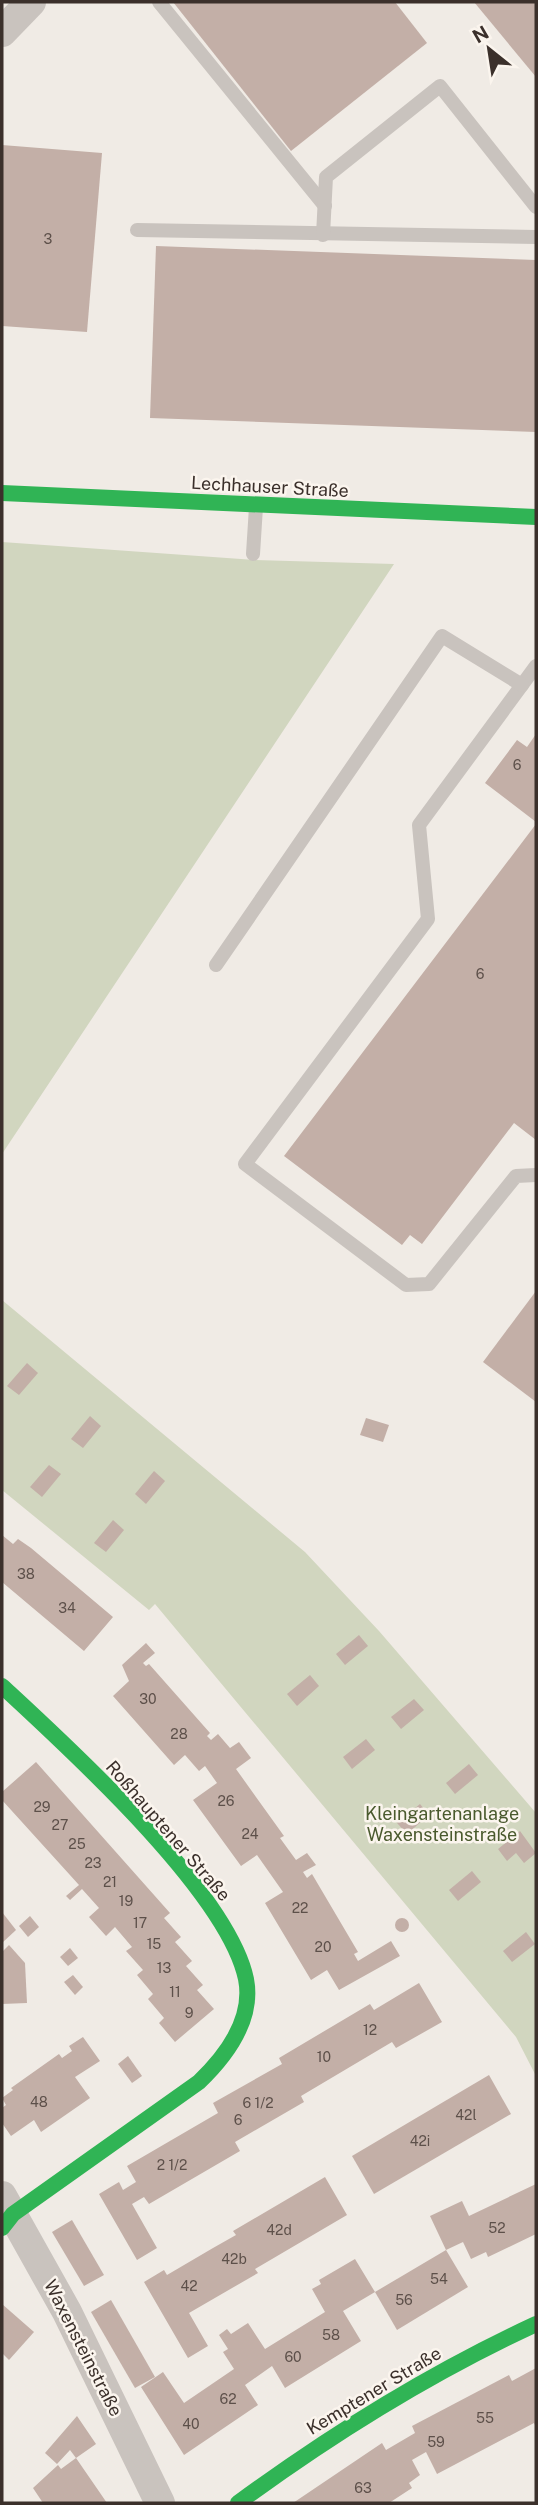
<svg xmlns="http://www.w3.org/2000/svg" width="538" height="2505" viewBox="0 0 538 2505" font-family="'Public Sans',sans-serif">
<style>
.green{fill:#d1d6bf}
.building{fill:#c3afa7}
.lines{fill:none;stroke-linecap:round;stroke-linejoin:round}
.lane{stroke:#c9c3be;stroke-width:14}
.street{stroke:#c9c3be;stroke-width:30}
.fast{stroke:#30b455;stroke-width:16}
.labels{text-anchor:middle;stroke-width:5;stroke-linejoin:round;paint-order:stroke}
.number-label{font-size:14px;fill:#5d504a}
.street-label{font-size:18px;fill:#3b302b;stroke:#fbf5ee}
.park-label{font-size:18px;fill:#4a5a2e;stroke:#fbf5ee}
</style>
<rect width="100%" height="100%" fill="#f0ebe5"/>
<g class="green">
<path d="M2,542l253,18 139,4 -392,590z"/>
<path d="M2,1300l303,252 74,79 157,182v263l-20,-39 -361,-433 -6,6 -147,-120z"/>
</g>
<g class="building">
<path d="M173,2h222l32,41 -136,108z"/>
<path d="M474,2h62v75z"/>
<path d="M2,145l100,8 -15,179 -85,-6z"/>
<path d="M156,246l380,14v172l-386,-14z"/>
<path d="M536,734v88l-51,-39 32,-43 10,7z"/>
<path d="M536,824v316l-22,-17 -92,121 -12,-9 -8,10 -118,-89z"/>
<path d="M536,1291v111l-53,-40z"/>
<path d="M27,1363l11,10 -19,22 -12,-9z"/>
<path d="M90,1416l11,10 -18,22 -12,-9z"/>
<path d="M366,1418l23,7 -6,17 -23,-7z"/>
<path d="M49,1465l12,9 -19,23 -12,-10z"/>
<path d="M154,1471l11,10 -19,23 -11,-10z"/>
<path d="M113,1520l11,10 -18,22 -12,-9z"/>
<path d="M2,1535l11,9 5,-5 13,9 82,69 -29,34 -82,-69z"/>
<path d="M359,1635l9,11 -23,19 -9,-11z"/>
<path d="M146,1643l9,10 -12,10 3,3 3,-2 61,69 -3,3 4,4 7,-6 12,14 9,-6 12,16 -15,11 48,67 -4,2 16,22 11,-7 9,12 -13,7 4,6 5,-4 46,78 -4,2 4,7 33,-20 9,15 -61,34 -12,-20 -16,10 -46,-77 18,-11 -26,-37 -16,11 -48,-66 24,-17 -12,-17 -6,5 -14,-16 -11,10 -61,-69 16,-15 -7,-16z"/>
<path d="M310,1675l9,11 -22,20 -10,-12z"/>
<path d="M414,1699l10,11 -23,19 -10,-12z"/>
<path d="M366,1739l9,11 -23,19 -9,-12z"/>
<path d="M36,1762l134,151 -6,5 17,19 -6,5 17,19 -6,5 17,19 -6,5 17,19 -39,33 -16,-19 5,-5 -16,-19 5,-5 -16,-19 6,-5 -17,-19 6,-4 -17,-20 -9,9 -17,-19 10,-9 -17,-19 -12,11 -4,-4 13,-11 -77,-85v-8z"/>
<path d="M469,1764l9,11 -23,19 -9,-11z"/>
<path d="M420,1804l9,11 -22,19 -10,-11z"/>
<path d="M520,1831l16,22 -12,10 -8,-10 -9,8 -9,-12z"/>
<path d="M472,1871l9,11 -23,19 -9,-11z"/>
<path d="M2,1912l14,18 -14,13z"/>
<path d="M30,1916l9,11 -11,10 -9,-11z"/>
<circle cx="402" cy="1925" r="7"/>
<path d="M526,1932l9,12 -23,18 -9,-11z"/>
<path d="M9,1945l16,18 2,40 -25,1v-52z"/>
<path d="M70,1948l8,10 -10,8 -8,-9z"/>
<path d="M73,1975l10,12 -8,8 -11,-13z"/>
<path d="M419,1983l23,39 -46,26 -4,-6 -91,54 3,6 -69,40 5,9 -91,53 -5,-7 -12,7 25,44 -20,12 -38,-66 20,-12 4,8 13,-8 -9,-16 91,-53 -5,-10 69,-39 -3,-6 91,-54 4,6z"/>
<path d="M83,2037l17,24 -25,16 15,21 -49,34 -7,-12 -23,16 -9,-13v-15l4,-3 -4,-7 11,-8 -2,-2 48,-34 3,4 10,-7 -3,-5z"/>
<path d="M128,2056l14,20 -10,7 -14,-19z"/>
<path d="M489,2075l22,39 -137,80 -22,-38z"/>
<path d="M325,2177l22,38 -92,54 3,4 -69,40 19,33 -20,12 -44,-76 20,-12 3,5 46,-27 23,-13 -3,-4z"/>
<path d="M536,2184v50l-48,23 -2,-5 -15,7 -8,-17 -17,8 -16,-34 32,-15 7,15z"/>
<path d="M72,2220l32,55 -20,11 -32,-54z"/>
<path d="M446,2250l22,37 -71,43 -22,-38z"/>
<path d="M355,2259l20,33 -32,19 18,30 -76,47 -13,-22 -27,19 13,20 -74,50 -43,-68 22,-15 21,31 50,-34 -11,-17 5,-3 -9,-14 8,-6 4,5 17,-11 17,26 60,-37 -13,-23 9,-5 -2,-4z"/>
<path d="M111,2300l44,77 -20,11 -44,-76z"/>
<path d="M2,2304l32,28 -25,28 -7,-7z"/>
<path d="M536,2368v59l-2,-4 -97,51 -11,-22 -14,8 8,15 -11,8 3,5 -23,15h-96l89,-60 4,7 29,-17 -3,-7 97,-51 3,6z"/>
<path d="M77,2416l19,28 -20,14 31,45h-64l-10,-15 25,-23 3,4 15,-11 -6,-8 -13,14 -12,-11z"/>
</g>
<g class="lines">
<g class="lane">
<path d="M159,2l166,204"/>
<path d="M137,230l399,7"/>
<path d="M323,235l3,-58 114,-91 96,121"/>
<path d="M253,554l3,-47"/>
<path d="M536,666l-117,159 9,94 -183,245 161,121 23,-1 87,-108 20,-1"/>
<path d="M216,965l226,-329 80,49"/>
</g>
<g class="street">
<path d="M2,32l29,-30"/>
<path d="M2,2196l65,116 93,191"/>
</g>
<g class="fast">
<path d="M2,493l534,24"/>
<path d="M2,1686c67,62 226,206 244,293 8,41 -20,77 -47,103l-186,132 -11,14"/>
<path d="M238,2503c94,-69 192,-130 298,-179"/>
</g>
</g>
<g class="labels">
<g class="number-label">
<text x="48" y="244">3</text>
<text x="517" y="770">6</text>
<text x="480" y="979">6</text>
<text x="26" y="1579">38</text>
<text x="67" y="1613">34</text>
<text x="148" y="1704">30</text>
<text x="179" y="1739">28</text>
<text x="226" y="1806">26</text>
<text x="42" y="1812">29</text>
<text x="60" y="1830">27</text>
<text x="250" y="1839">24</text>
<text x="77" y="1849">25</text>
<text x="93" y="1868">23</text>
<text x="110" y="1887">21</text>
<text x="126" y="1906">19</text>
<text x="300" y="1913">22</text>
<text x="140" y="1928">17</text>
<text x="154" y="1949">15</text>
<text x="323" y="1952">20</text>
<text x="164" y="1973">13</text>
<text x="175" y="1997">11</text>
<text x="189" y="2018">9</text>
<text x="370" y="2035">12</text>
<text x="324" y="2062">10</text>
<text x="39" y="2107">48</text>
<text x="258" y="2108">6 1/2</text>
<text x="466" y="2120">42l</text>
<text x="238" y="2125">6</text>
<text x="420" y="2146">42i</text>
<text x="172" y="2170">2 1/2</text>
<text x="497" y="2233">52</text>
<text x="279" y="2235">42d</text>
<text x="234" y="2264">42b</text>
<text x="439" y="2284">54</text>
<text x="189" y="2291">42</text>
<text x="404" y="2305">56</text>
<text x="331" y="2340">58</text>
<text x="293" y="2362">60</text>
<text x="228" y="2404">62</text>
<text x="485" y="2423">55</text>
<text x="191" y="2429">40</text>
<text x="436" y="2447">59</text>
<text x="363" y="2493">63</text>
</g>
<g class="street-label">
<text transform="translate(270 487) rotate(3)" y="6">Lechhauser Straße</text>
<text transform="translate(168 1831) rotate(49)" y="6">Roßhauptener Straße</text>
<text transform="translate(83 2348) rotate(63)" y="6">Waxensteinstraße</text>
<text transform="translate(374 2391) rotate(-31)" y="6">Kemptener Straße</text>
</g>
<g class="park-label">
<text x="442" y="1820">Kleingartenanlage<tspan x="442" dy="21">Waxensteinstraße</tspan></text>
</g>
</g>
<rect width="538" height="2505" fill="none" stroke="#3b302b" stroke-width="7"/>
<g transform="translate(489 49) rotate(330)" stroke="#fbf5ee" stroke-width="5" paint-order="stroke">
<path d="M0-5L12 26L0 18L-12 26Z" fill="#3b302b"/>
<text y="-10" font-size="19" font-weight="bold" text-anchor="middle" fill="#3b302b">N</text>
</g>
</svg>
